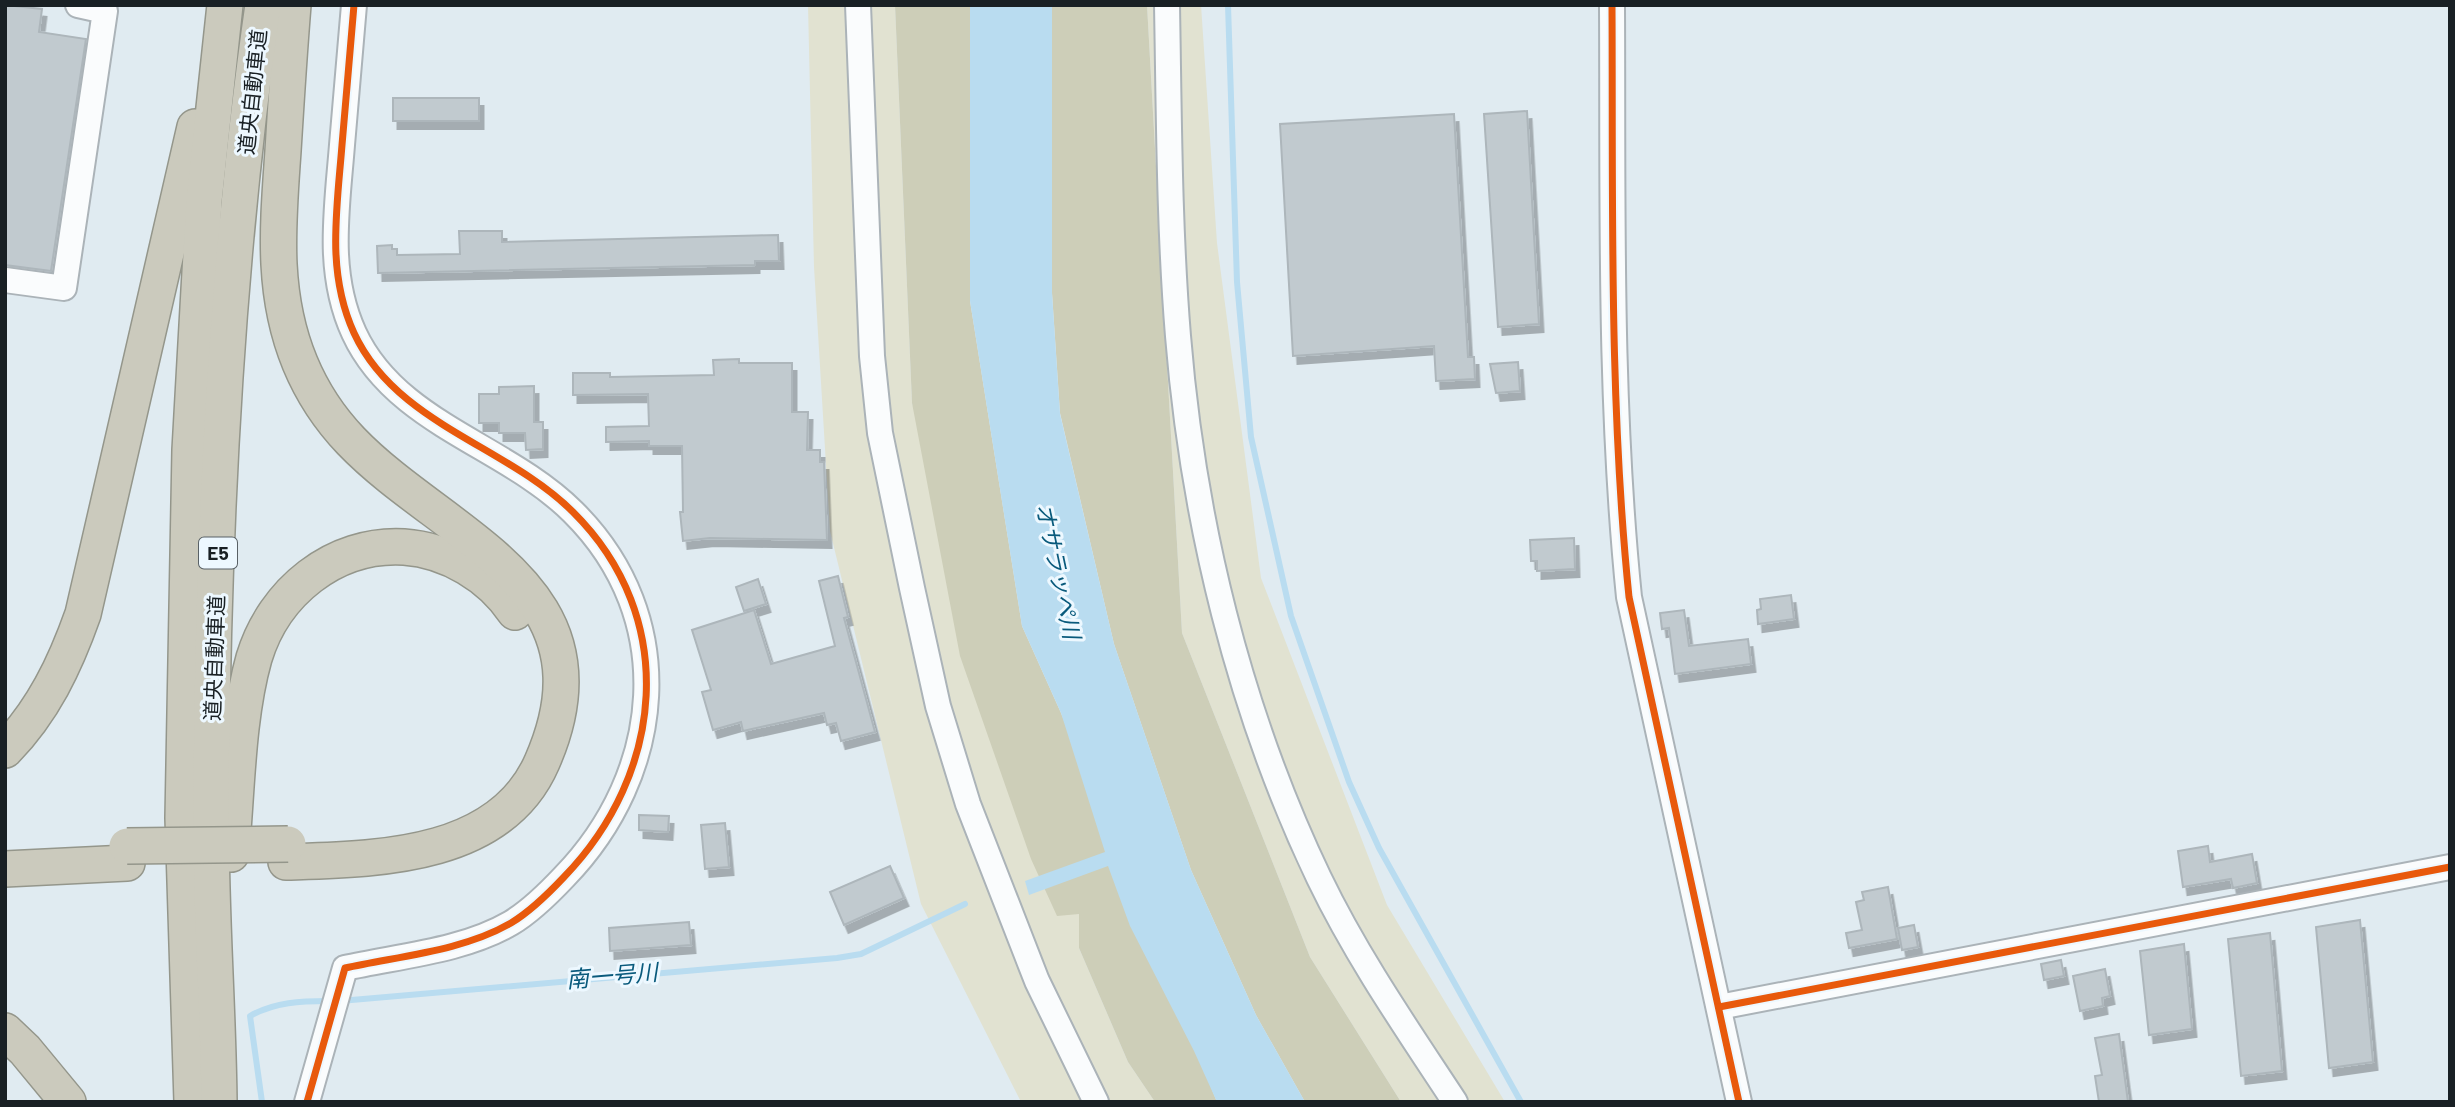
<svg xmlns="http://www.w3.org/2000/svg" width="2455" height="1107" viewBox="0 0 2455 1107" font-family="Barlow,'Noto Sans JP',sans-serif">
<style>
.green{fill:#e1e2d1}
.forest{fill:#cdceb8}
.water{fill:#b9dcf0}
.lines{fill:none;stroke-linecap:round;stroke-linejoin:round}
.stream{stroke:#b9dcf0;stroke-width:6}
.building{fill:#c1cacf;stroke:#adb6bb;stroke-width:2;filter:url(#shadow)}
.minor-casing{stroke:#abb3b8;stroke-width:28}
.highway-casing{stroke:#94968b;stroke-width:38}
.minor{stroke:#fafcfd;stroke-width:24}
.highway{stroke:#cbcabd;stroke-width:35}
.highway-bridge-casing{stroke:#94968b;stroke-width:38;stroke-linecap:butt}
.highway-bridge{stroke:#cbcabd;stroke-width:35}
.cycleway-casing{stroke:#edf8ff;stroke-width:11}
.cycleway{stroke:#e8590c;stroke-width:7}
.labels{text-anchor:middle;stroke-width:6;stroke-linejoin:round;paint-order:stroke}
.shield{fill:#edf8ff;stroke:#596166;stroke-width:2}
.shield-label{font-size:19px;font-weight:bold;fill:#192024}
.street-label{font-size:21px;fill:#192024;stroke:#edf8ff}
.water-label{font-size:23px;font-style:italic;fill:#095a7c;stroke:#edf8ff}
</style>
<defs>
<filter id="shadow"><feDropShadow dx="4.5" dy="8" stdDeviation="0" flood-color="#0004"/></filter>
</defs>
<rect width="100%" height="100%" fill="#e0ebf1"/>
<g class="green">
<path d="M808,5h87l17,398 167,511v34l49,114 27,40h-134l-100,-198 -91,-373 -16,-264z"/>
<path d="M1147,5h54l16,238 44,335 126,327 118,197h-104l-91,-145 -128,-324z"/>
</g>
<g class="forest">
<path d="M895,5h75v296l52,325 39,87 156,389h-62l-27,-40 -49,-114v-34l-22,2 -26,-57 -71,-203 -48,-253z"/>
<path d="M1052,5h95l35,628 128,324 91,145h-96l-49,-87 -65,-145 -77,-226 -54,-231 -8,-120z"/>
</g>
<path class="water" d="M970,5h82v288l8,121 54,230 77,226 65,145 49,87h-88l-23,-51 -64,-125 -22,-60 -79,29 -4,-14 80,-29 -44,-139 -39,-87 -21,-131 -31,-194z"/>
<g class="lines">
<g class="stream">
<path d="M1228,5l9,277 14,155 40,179 58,166 30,66 142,254"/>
<path d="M340,1001l497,-43 24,-4 104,-50"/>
<path d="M262,1102l-12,-86c25,-14 51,-15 79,-15"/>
</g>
</g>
<g class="building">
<path d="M5,5l37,4 -3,23 47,7 -35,232 -46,-6z"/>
<rect x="393" y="98" width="86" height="23"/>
<path d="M1527,111l12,213 -41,3 -14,-213z"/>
<path d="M1454,114l14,243h6l1,22 -39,2 -2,-35 -141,10 -13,-232z"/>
<path d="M459,231h43v11l276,-7 1,26h-24v4l-377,8 -1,-27 15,-1v4h5v6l63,-1z"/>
<path d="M739,359v4h53v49h16l-1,38h13v12h4l3,78 -117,-2 -27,3 -3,-29h3l-1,-66h-33v-5l-43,1v-15l43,-1 -1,-32 -75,1v-22h37v4l104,-2 -1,-15z"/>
<path d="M1518,362l2,29 -24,2 -6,-29z"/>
<path d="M534,386v36h9v27l-17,1 -1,-17h-26v-10h-20v-29h20v-7z"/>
<path d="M1574,538l1,31 -38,2v-10h-6l-1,-21z"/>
<path d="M838,576l10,41 -4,1 31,114 -34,9 -5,-18 -9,2 -3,-12 -81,18 -2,-9 -28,8 -11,-38 9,-2 -19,-60 62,-20 17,54 64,-18 -16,-65z"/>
<path d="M758,579l8,25 -22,7 -8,-24z"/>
<path d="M1791,595l3,24 -36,5 -1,-14 4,-1 -1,-10z"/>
<path d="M1684,610l5,36 59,-7 3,25 -76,10 -6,-46 -7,1 -2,-16z"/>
<path d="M639,815l30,1 -1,16 -29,-2z"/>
<path d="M725,823l4,44 -24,2 -4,-44z"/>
<path d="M2208,846l2,16 42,-8 5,29 -24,5 -2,-9 -48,8 -5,-36z"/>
<path d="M890,866l14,32 -60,27 -14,-33z"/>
<path d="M1888,887l9,52 -48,9 -3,-15 16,-3 -6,-28 8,-2 -2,-8z"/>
<path d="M2360,920l13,142 -44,6 -13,-141z"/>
<path d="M689,922l2,23 -81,6 -1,-23z"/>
<path d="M1914,925l4,22 -16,3 -4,-22z"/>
<path d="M2270,933l12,138 -41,5 -13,-137z"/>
<path d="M2184,944l8,85 -43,6 -9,-84z"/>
<path d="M2061,960l3,16 -20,4 -3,-16z"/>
<path d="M2105,969l5,27 -8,2 1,8 -23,5 -7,-35z"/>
<path d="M2119,1034l9,68h-29l-4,-26 7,-1 -7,-37z"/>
</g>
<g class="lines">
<g class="minor-casing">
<g id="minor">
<path d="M858,5l14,351 8,77 32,155 26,118 30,98 69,177 59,121"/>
<path d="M1167,5c2,110 2,221 11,331 15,185 61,375 141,542 38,79 88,151 136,224"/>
<path d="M1612,5c1,197 -3,396 17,592l110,505"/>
<path d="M5,280l59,8 41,-277 -27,-6"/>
<path d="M1719,1007l731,-140"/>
<path d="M307,1102l38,-134c54,-12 118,-17 166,-45 20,-12 37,-29 53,-46 100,-103 116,-259 9,-365 -67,-67 -177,-88 -219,-179 -28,-61 -17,-124 -12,-188 4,-47 8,-93 12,-140"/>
</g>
</g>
<g class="highway-casing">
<g id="highway">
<path d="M5,750c38,-39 60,-85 78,-136l112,-487"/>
<path d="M231,854c6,-63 6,-136 23,-196 20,-66 80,-115 150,-111 44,3 87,29 111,65"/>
<path d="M286,862c89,-3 214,-3 256,-100 77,-175 -97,-223 -191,-321 -22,-23 -39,-49 -51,-78 -29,-70 -22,-139 -17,-212 3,-49 6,-97 10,-146"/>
<path d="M5,869l122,-6"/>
<path d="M5,1031l20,19 43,52"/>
<path d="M192,1102l-9,-284 7,-368 14,-249 21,-196"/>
<path d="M219,1102c-1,-98 -9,-195 -8,-293 1,-264 14,-542 52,-804"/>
</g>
</g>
<use href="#minor" class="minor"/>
<use href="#highway" class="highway"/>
<g class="highway-bridge-casing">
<path id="highway-bridge" d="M127,846l161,-2"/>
</g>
<use href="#highway-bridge" class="highway-bridge"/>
<g class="cycleway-casing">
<g id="cycleway">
<path d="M1612,5c1,197 -3,396 17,592l110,505"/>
<path d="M1719,1007l731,-140"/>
<path d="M307,1102l38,-134c54,-12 118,-17 166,-45 20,-12 37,-29 53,-46 100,-103 116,-259 9,-365 -67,-67 -177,-88 -219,-179 -28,-61 -17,-124 -12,-188 4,-47 8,-93 12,-140"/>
</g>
</g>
<use href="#cycleway" class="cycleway"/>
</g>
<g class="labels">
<rect class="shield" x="199" y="537.5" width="38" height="31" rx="5"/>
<g class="shield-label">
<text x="218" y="560">E5</text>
</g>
<g class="street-label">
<text transform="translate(253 92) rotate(-84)" y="7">道央自動車道</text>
<text transform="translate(215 658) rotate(-88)" y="7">道央自動車道</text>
</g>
<g class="water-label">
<text transform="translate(1058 571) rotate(78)" y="8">オサラッペ川</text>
<text transform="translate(612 976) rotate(-5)" y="8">南一号川</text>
</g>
</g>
<rect width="2455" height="1107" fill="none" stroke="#192024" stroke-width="14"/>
</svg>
